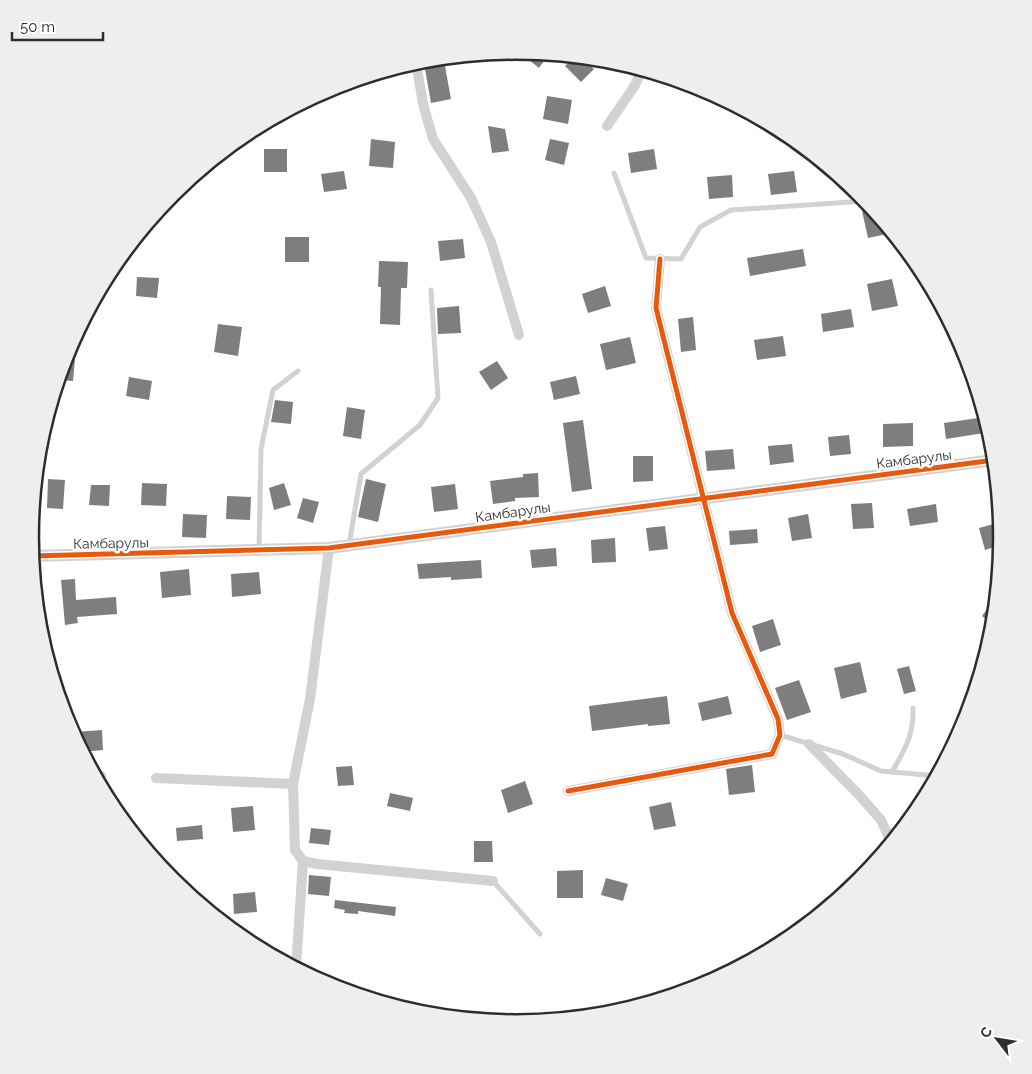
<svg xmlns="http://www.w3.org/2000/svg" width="1032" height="1074" viewBox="0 0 1032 1074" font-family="Raleway,sans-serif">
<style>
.building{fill:#7e7e7e}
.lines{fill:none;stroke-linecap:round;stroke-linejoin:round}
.service{stroke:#d2d2d2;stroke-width:5}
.minor{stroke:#d2d2d2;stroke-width:10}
.tertiary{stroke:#d2d2d2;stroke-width:12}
.cycleway-casing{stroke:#fff;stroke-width:8}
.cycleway{stroke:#e8590c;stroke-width:5}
.labels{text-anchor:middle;stroke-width:5;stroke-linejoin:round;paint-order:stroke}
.street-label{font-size:14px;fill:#2d2d2d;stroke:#fff}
.rim{fill:none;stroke:#2d2d2d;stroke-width:2.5}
</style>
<rect width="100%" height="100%" fill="#fff"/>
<g class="building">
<path d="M518,51l26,3h5l-10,14z"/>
<path d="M574,57l8,1 12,11 -13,13 -16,-16z"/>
<path d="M445,66l6,33 -20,4 -6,-34z"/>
<path d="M547,96l25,4 -4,24 -25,-5z"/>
<path d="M488,126l17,3 4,22 -17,2z"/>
<path d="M371,139l24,3 -2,26 -24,-2z"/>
<path d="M550,139l19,4 -5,22 -19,-5z"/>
<rect x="264" y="149" width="23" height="23"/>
<path d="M654,149l3,20 -26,4 -3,-20z"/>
<path d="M344,171l3,18 -23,3 -3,-18z"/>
<path d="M794,171l3,21 -26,3 -3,-21z"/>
<path d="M732,175l1,22 -24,2 -2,-22z"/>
<path d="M873,209l19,24 -24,5 -6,-27z"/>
<rect x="285" y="237" width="24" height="25"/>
<path d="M463,239l2,19 -25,3 -2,-20z"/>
<path d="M803,249l3,17 -56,10 -3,-18z"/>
<path d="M379,261l29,1 -1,26h-6l-1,37 -20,-1 1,-37h-3z"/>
<path d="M137,277l22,1 -2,20 -21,-2z"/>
<path d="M892,279l6,27 -26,5 -5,-27z"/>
<path d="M605,286l6,20 -23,7 -6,-19z"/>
<path d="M459,306l2,27 -23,1 -1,-26z"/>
<path d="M851,309l3,18 -31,5 -2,-18z"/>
<path d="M693,317l3,33 -15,2 -3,-33z"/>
<path d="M218,324l24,3 -4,29 -24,-4z"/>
<path d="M783,336l3,20 -29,4 -3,-20z"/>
<path d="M630,337l6,26 -30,7 -6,-26z"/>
<path d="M65,358l10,1 -2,22 -15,-1z"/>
<path d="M497,361l11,17 -17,12 -12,-18z"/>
<path d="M576,376l4,18 -26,6 -4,-18z"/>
<path d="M129,377l23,4 -3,19 -23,-4z"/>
<path d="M275,400l18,2 -2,22 -20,-2z"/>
<path d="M347,407l18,3 -4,29 -18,-3z"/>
<path d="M985,417l5,15 -44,7 -2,-16z"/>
<path d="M583,420l9,69 -20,3 -9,-69z"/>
<path d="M913,423v23l-30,1v-23z"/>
<path d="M849,435l2,19 -21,2 -2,-19z"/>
<path d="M792,444l2,18 -24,3 -2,-19z"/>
<path d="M733,449l2,20 -28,2 -2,-20z"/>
<path d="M633,456h20v25l-20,1z"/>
<path d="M538,473l1,24 -24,1v3l-22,3 -3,-23 33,-4v-3z"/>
<path d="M48,479l17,1 -2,29 -16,-1z"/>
<path d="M366,479l20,5 -8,38 -20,-5z"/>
<path d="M142,483l25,1 -1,22 -25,-1z"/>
<path d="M284,483l7,22 -17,5 -5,-22z"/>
<path d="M455,484l3,25 -24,3 -3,-25z"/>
<path d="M91,485h19l-1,21 -20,-1z"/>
<path d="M227,496l24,1 -1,23 -24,-1z"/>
<path d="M303,498l16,4 -6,21 -16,-5z"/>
<path d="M872,503l2,25 -21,1 -2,-25z"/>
<path d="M936,504l2,18 -28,4 -3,-17z"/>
<path d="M183,514l24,1 -1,23 -24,-1z"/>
<path d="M808,514l4,24 -20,3 -4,-23z"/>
<path d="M1001,522v23l-16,5 -6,-22z"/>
<path d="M665,526l3,23 -19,2 -3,-23z"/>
<path d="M757,529l1,14 -28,2 -1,-14z"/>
<path d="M615,538l1,24 -24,1 -1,-23z"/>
<path d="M556,548l1,18 -25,2 -2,-18z"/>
<path d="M481,560l1,18 -31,2v-3l-32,2 -2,-15z"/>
<path d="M189,569l2,26 -29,3 -2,-26z"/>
<path d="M259,572l2,22 -29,3 -1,-23z"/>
<path d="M75,579l1,21 40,-3 1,17 -40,3 1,6 -13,2 -4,-45z"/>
<path d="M996,597l-2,26 -1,2 -11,-9z"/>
<path d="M773,619l8,26 -21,7 -8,-26z"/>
<path d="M860,662l7,30 -26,7 -7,-31z"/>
<path d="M909,666l7,25 -12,3 -7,-25z"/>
<path d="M799,680l12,32 -24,8 -12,-32z"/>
<path d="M667,696l3,28 -22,2v-2l-56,7 -3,-25z"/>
<path d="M728,696l4,18 -30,7 -4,-18z"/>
<path d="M102,730l1,20 -21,2 -6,-12 -1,-8z"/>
<path d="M752,765l3,27 -26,3 -3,-26z"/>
<path d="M352,766l2,19 -16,1 -2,-19z"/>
<path d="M525,781l8,23 -25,9 -7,-23z"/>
<path d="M390,793l23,5 -3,13 -23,-5z"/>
<path d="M671,802l5,24 -22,4 -5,-23z"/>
<path d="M253,806l2,24 -22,2 -2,-24z"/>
<path d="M202,825l1,14 -26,2 -1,-13z"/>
<path d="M311,828l20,2 -2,15 -20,-2z"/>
<path d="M474,841h18l1,21h-19z"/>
<path d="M583,870v28h-26v-27z"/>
<path d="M309,875l22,2 -2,19 -21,-2z"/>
<path d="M606,878l22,6 -5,17 -22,-6z"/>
<path d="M255,892l2,20 -23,2 -1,-20z"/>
<path d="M335,900l61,7 -1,9 -37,-5v3l-14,-1 1,-3 -11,-2z"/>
</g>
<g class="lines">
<g class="service">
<path d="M614,173l32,85 35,1 19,-32 31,-17 135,-9"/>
<path d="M349,545l12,-71 59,-49 18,-27 -7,-108"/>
<path d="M259,550l2,-101 12,-59 25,-19"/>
<path d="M780,735l63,19 38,17 56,5"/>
<path d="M892,772c13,-23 22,-37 21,-64"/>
<path d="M493,881l47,53"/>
</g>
<g class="minor">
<path d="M416,62l7,42 10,35 38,59 20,44 28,93"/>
<path d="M607,126l27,-39 8,-17"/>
<path d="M329,548l-19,151 -17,85 2,66 8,11 14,3 176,17"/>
<path d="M809,744l51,52 21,24 10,22"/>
<path d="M96,776h5"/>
<path d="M156,778l137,6"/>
<path d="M568,791l204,-37 8,-19 -2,-16 -46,-106 -76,-305 4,-49"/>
<path d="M296,968l7,-107"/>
</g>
<path class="tertiary" d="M32,556l297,-8 665,-88"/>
<g class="cycleway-casing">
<g id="cycleway">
<path d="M32,556l297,-8 665,-88"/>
<path d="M568,791l204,-37 8,-19 -2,-16 -46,-106 -76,-305 4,-49"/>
</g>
</g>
<use href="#cycleway" class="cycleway"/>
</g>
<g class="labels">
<g class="street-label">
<text transform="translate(914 459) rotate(-7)" y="5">Камбарулы</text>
<text transform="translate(513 512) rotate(-8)" y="5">Камбарулы</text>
<text transform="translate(111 543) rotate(-1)" y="5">Камбарулы</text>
</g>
</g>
<path d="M0 0H1032V1074H0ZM39 537a477 477 0 1 1 954 0a477 477 0 1 1-954 0Z" fill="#eee" fill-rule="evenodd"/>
<path class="rim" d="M39 537a477 477 0 1 1 954 0a477 477 0 1 1-954 0Z"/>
<g transform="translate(997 1039) rotate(301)" stroke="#ffffff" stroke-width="4" paint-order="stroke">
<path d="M0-4L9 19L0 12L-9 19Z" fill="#2d2d2d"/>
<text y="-8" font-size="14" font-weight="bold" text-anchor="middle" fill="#2d2d2d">С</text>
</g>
<path d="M12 32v8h91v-8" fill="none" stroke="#2d2d2d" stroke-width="2.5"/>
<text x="20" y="32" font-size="15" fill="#2d2d2d" stroke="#ffffff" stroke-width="4" paint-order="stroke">50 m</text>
</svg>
